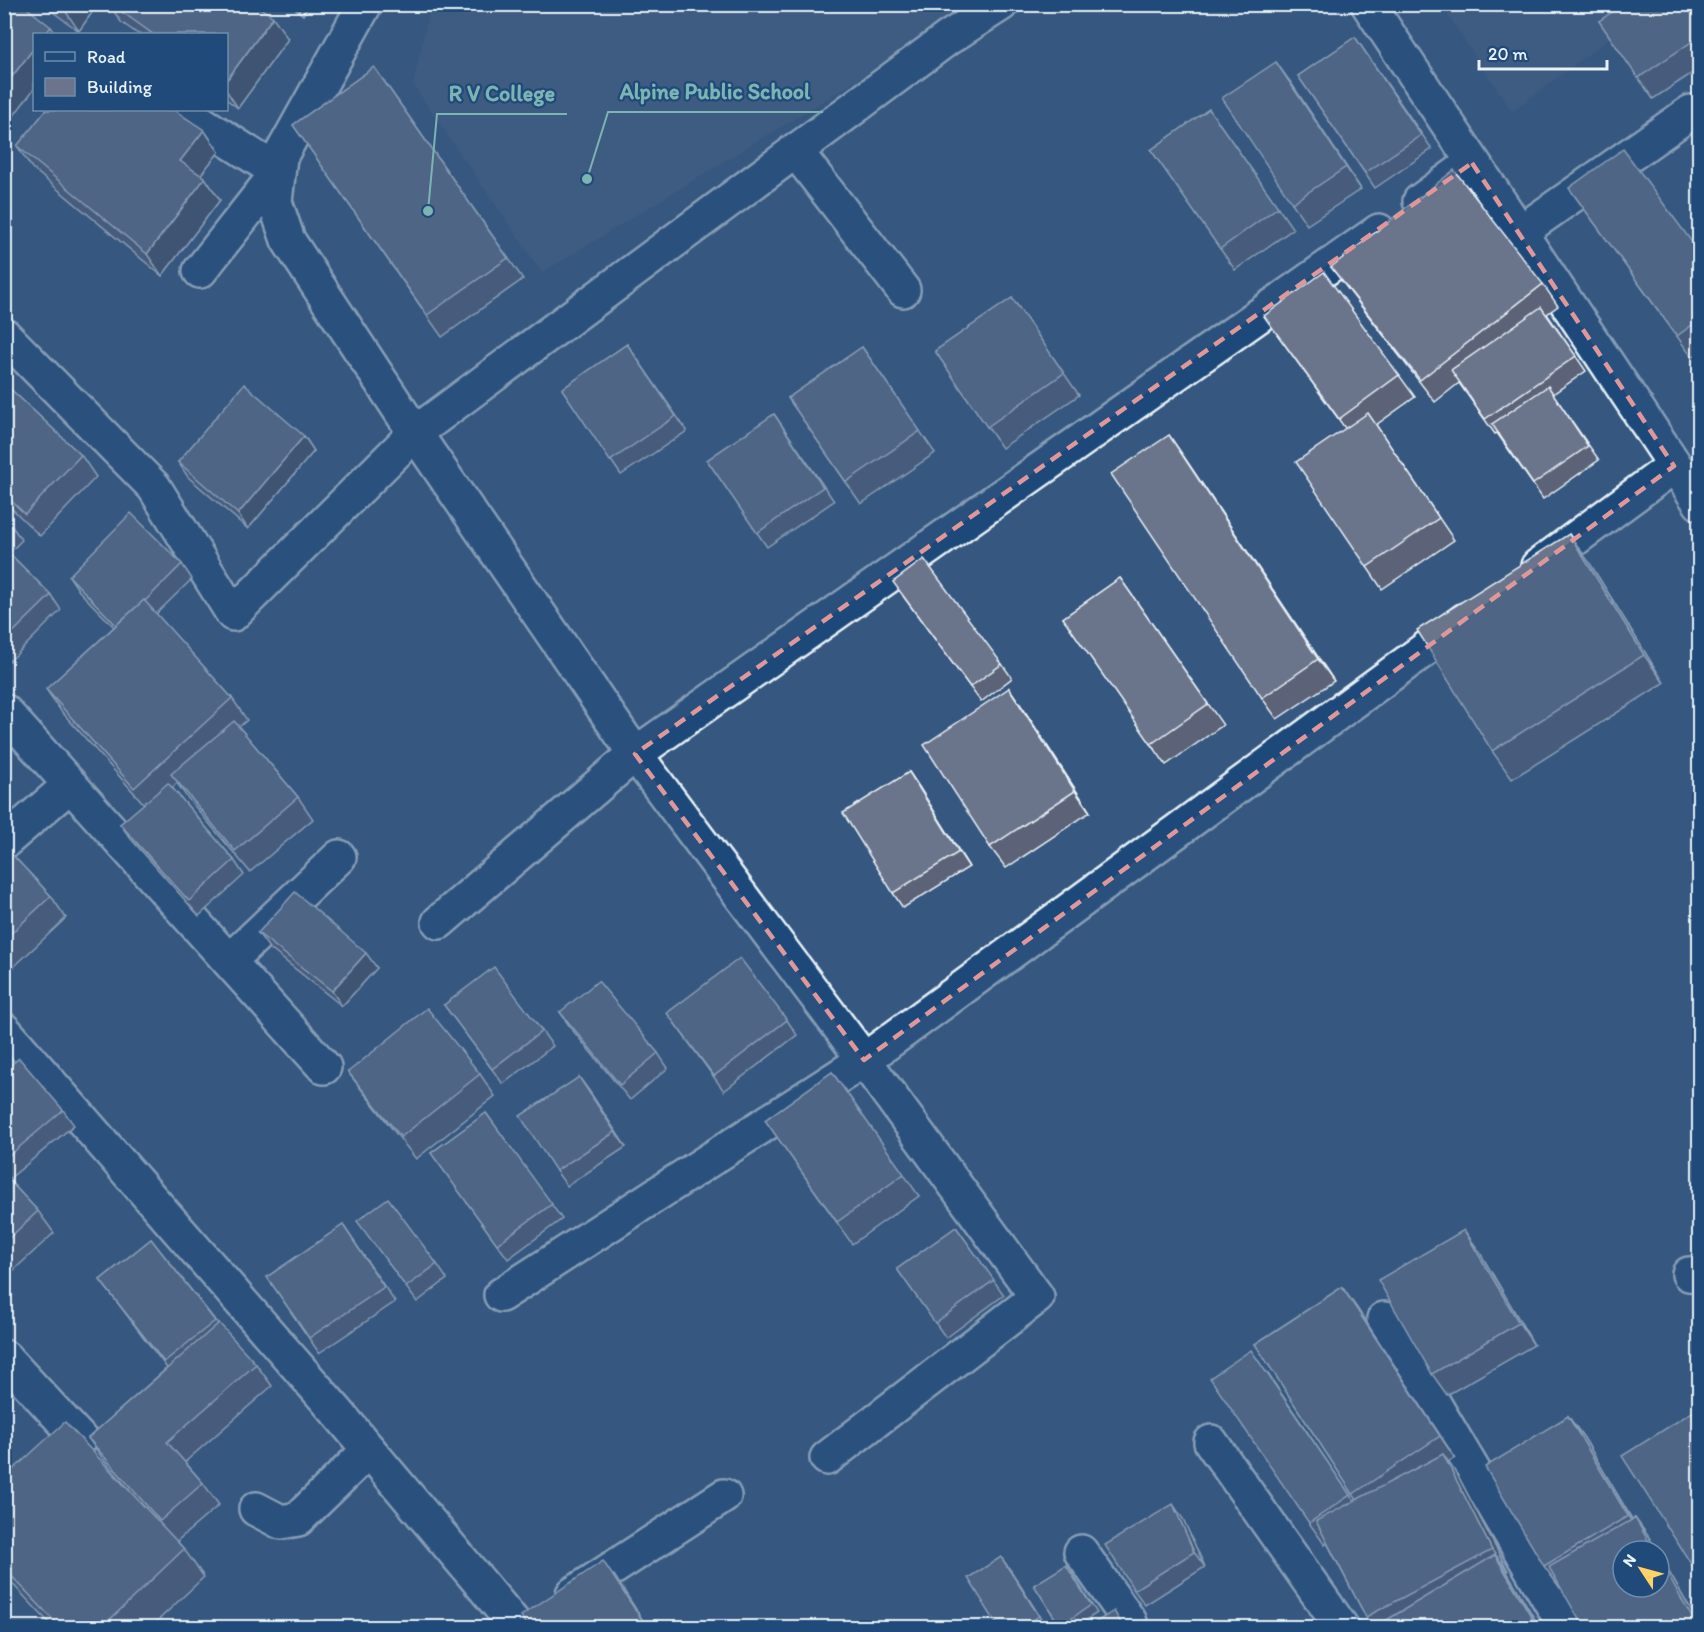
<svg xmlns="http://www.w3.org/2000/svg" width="1704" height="1632" viewBox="0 0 1704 1632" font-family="Itim,sans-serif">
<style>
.built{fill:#466083}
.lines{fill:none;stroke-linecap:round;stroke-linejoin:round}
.minor-casing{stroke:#e8f1f8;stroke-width:38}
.minor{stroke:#1f4a7a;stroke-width:33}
.wall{fill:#5c6478;stroke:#e8f1f8;stroke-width:1.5}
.shaded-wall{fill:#4b5162;stroke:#e8f1f8;stroke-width:1.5}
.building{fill:#6b748c;stroke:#e8f1f8;stroke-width:1.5}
.marked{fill:none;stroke:#e0979a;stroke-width:4.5;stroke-dasharray:12 8;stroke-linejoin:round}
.leader{fill:none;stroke:#7cb4b3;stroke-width:2}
.callout-dot{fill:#7cb4b3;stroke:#1f4a7a;stroke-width:2}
.callout-label{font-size:22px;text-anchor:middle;font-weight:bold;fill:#7cb4b3;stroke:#1f4a7a;stroke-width:4.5;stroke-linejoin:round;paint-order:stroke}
</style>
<rect width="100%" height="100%" fill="#36577f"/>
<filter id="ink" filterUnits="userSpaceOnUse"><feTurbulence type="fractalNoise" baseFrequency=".0167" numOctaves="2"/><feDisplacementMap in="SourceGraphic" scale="12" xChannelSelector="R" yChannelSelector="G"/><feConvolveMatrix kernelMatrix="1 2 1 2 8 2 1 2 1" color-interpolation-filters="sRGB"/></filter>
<g filter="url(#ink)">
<g class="built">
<path d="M430,5h551l-439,268 -129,-188z"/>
<path d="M1441,5h213l-142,107z"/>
</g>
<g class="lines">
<g class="minor-casing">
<g id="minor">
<path d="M1368,4l332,499"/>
<path d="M181,110l97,62 -78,99"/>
<path d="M795,150l108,140"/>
<path d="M1420,201l52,-38"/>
<path d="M1519,233l172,-121"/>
<path d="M4,335l150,152 79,127 182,-181 -127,-193 -13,-38 5,-45 85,-153"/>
<path d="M1538,566l136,-100"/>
<path d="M4,711l320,356"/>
<path d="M4,842l66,-57"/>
<path d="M439,922l196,-168 744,-523"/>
<path d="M229,961l110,-104"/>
<path d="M4,1030l334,383 180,215"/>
<path d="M1689,1274l11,1"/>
<path d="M501,1295l363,-235 601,-440"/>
<path d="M1384,1319l182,309"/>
<path d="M4,1357l76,82 -76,77"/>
<path d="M1211,1442l131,186"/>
<path d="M827,1458l210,-161 -173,-237 -229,-306 -220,-321 533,-395 53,-34"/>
<path d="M256,1509l25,13 17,-3 71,-69"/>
<path d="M1081,1552l49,70"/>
<path d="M573,1594l151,-98"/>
</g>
</g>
<use href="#minor" class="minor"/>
</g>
<g class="wall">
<path d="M42,4h56l-19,27z"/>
<path d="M109,4h146l33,35 -50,69 -12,-9v-65h-88l-17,-12z"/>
<path d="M288,4h22l-7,11z"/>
<path d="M1700,4v64l-47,31 -54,-78z"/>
<path d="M1355,37l77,112 -57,39 -77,-112z"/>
<path d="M374,67l149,212 -81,58 -149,-212z"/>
<path d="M1291,83l70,106 -54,36 -15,-22z"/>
<path d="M1209,109l84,120 -58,41 -84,-120z"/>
<path d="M204,130l15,22 -19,23 5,3 15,22 -58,76 -130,-108 -15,-22z"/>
<path d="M1569,188l131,65v99l-8,5z"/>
<path d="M1331,267l212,17 15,22 -11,8 39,57 -33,23 46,66 -56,39 -46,-66 -2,1 -36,-51 -24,19 -88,-114z"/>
<path d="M1012,298l67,97 -77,53 -67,-97z"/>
<path d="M1264,316l135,59 16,22 -39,28 78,115 -72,49 -15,-22 -22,-139z"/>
<path d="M627,344l60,87 -66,44 -59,-86z"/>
<path d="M862,347l73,106 -74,51 -73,-106z"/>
<path d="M4,383l77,72 15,22 -56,59 -36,-35z"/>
<path d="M774,414l60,87 -67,46 -60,-87z"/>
<path d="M304,436l10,15 -66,78 -60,-52 -10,-15z"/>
<path d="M1184,457l150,224 -57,38 -15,-21z"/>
<path d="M4,516l18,24 -13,13 42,42 10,15 -51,51 -6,-5z"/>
<path d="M1589,562l75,121 -152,96 -20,-28z"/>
<path d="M182,564l10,15 -36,35 76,84 15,22 -8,7 59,70 15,22 -63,53 -64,-76 -9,-13 -5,5 62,72 10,15 -45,41 -68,-77 -11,-15 24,-20 -83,-93 -15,-22 68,-62 -35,-36 -10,-15z"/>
<path d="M1120,578l103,147 -57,40 -103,-147z"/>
<path d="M903,596l99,68 10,14 -31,24z"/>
<path d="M1009,688l15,22 66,102 -84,56 -16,-21z"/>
<path d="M909,772l10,15 50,80 -66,41 -10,-15z"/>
<path d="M4,846l47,50 15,22 -62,58z"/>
<path d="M258,933l119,35 -35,38 -73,-58z"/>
<path d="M444,1005l98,26 11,15 -50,38z"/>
<path d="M560,1012l98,41 10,15 -38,32 -60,-73z"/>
<path d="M667,1013l120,7 10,15 -73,56z"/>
<path d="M4,1049l11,13 48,48 11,15 -65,54 -5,-5z"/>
<path d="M348,1072l132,2 15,22 -79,63 -52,-66z"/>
<path d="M832,1072l87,124 -67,48 -87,-124z"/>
<path d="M579,1077l47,70 -59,39 -11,-15z"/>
<path d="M486,1113l76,106 -54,40 -77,-106z"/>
<path d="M4,1175l34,36 16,22 -50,46z"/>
<path d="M343,1225l52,77 -76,51 -52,-76z"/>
<path d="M956,1227l48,68 -58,43 -49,-69z"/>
<path d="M368,1235l69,29 10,15 -30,23z"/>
<path d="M151,1239l67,85 38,40 16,22 -87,76 18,21 16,22 -42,36 7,8 20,28 -54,51h-96l-50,-53v-97l127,14 -28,-33 -15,-21 79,-70 -67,-88z"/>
<path d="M1479,1251l55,94 -87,50 -15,-21z"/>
<path d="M1342,1287l113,171 -7,4 10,14 50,95 -1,1 33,56h-167l-7,-11 -39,-74 -2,2 -16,-22 -43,-152 88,130 3,-1 -102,-156z"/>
<path d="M1568,1416l16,22 48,81 3,-1 15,21 50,87v2l-139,-41 -1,1 -16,-22z"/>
<path d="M1183,1519l22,48 -60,38 -11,-15z"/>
<path d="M1011,1571l36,57h-48z"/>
<path d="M1071,1572l26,41 -23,15h-13l-27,-43z"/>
<path d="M614,1575l34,53h-119z"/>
</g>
<g class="shaded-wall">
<path d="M67,4h31l-19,27 -15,-22z"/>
<path d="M295,4h15l-7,11z"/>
<path d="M273,17l15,22 -50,69 -12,-18v-9z"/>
<path d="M51,27l5,7h-11z"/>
<path d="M34,48v41l-25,33 -5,-8v-27z"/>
<path d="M1276,62l15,21 70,106 -15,-22z"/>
<path d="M204,130l15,22 -24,30 -15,-21z"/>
<path d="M205,178l15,22 -58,76 -15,-22z"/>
<path d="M1169,435l15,22 150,224 -16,-22z"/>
<path d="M304,436l10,15 -66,78 -10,-15z"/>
<path d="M1569,534l20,28 75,121 -20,-28z"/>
<path d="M1009,688l15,22 66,102 -15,-21z"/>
<path d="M909,772l10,15 50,80 -10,-15z"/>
<path d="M366,953l11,15 -35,38 -10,-15z"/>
<path d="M579,1077l11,15 36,55 -11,-15z"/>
<path d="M1464,1230l15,21 55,94 -15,-22z"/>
<path d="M1342,1287l15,21 98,150 -15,-22z"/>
<path d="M1568,1416l16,22 59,100 -15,-22z"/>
<path d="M1443,1454l15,22 50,95 -16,-21z"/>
<path d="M1173,1504l10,15 22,48 -11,-15z"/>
<path d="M1635,1518l15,21 7,12h-3z"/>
<path d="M1495,1555l15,22 30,51h-2z"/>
<path d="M1659,1555l41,71v2h-2l-39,-68z"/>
<path d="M1001,1557l10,14 36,57 -8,-12z"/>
</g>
<g class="building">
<path d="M4,4h18l29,23 -6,7h-11v14l-30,39z"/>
<path d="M57,4h10l-3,5z"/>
<path d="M111,4h144l18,13 -47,64v-47h-73z"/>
<path d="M1624,4h76v32l-62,42 -39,-57z"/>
<path d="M1355,37l66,98 -56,38 -67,-97z"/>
<path d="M1276,62l70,105 -54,36 -70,-105z"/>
<path d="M374,67l134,191 -81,57 -134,-190z"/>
<path d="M1209,109l69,98 -58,42 -69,-99z"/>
<path d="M46,110h128l30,20 -24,31 25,17 -58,76 -130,-108z"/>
<path d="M1623,149l77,104v66l-23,17 -108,-148z"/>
<path d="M1454,170l89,114 -123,96 -89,-113z"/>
<path d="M1324,272l75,103 -60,44 -75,-103z"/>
<path d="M1012,298l52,75 -77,54 -52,-76z"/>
<path d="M1541,307l35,49 -91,63 -34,-49z"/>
<path d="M627,344l49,72 -66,45 -48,-72z"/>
<path d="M862,347l58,84 -74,51 -58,-84z"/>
<path d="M4,383l77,72 -56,59 -21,-20z"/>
<path d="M244,384l60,52 -66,78 -60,-52z"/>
<path d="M1548,386l40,60 -55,38 -41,-60z"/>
<path d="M1368,413l71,105 -72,49 -71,-105z"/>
<path d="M774,414l49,73 -66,46 -50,-73z"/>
<path d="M1169,435l149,224 -56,39 -151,-224z"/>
<path d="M131,513l51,51 -37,37 -1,-1 -28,25 -47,-49z"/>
<path d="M1569,534l75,121 -152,96 -75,-121z"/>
<path d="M5,549l46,46 -47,46v-91z"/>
<path d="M924,559l78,105 -32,23 -77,-105z"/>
<path d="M1120,578l88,126 -57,40 -88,-126z"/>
<path d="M144,600l88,98 -98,90 -88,-99z"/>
<path d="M1009,688l66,103 -85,56 -66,-102z"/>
<path d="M234,721l64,76 -63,54 -64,-77z"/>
<path d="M909,772l50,80 -66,41 -50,-80z"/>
<path d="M168,783l66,77 -45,41 -69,-77z"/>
<path d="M4,846l47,50 -47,44z"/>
<path d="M295,892l71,61 -34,38 -74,-58z"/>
<path d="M740,958l47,62 -73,56 -47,-63z"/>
<path d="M494,967l48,64 -50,38 -48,-64z"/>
<path d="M598,981l60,72 -38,32 -60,-73z"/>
<path d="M427,1008l53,66 -79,63 -53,-65z"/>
<path d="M4,1049l5,4 -5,5z"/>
<path d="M19,1058l44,52 -59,50v-89z"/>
<path d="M832,1072l72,102 -67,48 -72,-102z"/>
<path d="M579,1077l36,55 -59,39 -36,-55z"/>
<path d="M486,1113l66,91 -55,40 -66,-91z"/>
<path d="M4,1175l34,36 -34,32z"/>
<path d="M388,1198l49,66 -31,23 -49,-66z"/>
<path d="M343,1225l41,62 -75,51 -42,-61z"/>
<path d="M956,1227l38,53 -59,43 -38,-54z"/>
<path d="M1464,1230l55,93 -87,51 -54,-94z"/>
<path d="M151,1239l64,82 -51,41 -64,-82z"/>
<path d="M1342,1287l98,149 -87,58 -98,-150z"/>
<path d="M219,1323l37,41 -89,78 36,41 -43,38 -72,-83z"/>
<path d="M1251,1350l99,145 -41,28 -99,-145z"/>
<path d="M1700,1407v171l-78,-122z"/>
<path d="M1568,1416l60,100 -84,50 -59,-99z"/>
<path d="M65,1422l119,127 -83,79h-40l-57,-60v-90z"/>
<path d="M1443,1454l49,96 -126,67 -50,-96z"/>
<path d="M1173,1504l21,48 -60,38 -29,-45z"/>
<path d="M1635,1518l19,33h-31v36h36v-27l39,68h-114l-35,-61z"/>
<path d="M1495,1555l43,73h-163v-1z"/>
<path d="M1001,1557l38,59 -18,12h-22l-31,-50z"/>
<path d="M603,1561l39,59 -12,8h-101l-8,-12z"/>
<path d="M1066,1565l25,40 -31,21 -26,-41z"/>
<path d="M1114,1611l10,17h-38z"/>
<path d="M1294,1621l4,7h-14z"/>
</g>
</g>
<path d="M0 0H1704V1632H0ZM1472,163l202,303 -810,594 -229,-306z" fill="#36577f" fill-opacity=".55" fill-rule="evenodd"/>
<path class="marked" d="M1472,163l202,303 -810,594 -229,-306z"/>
<path class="leader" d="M587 179L608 112H823M428 211L437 114H567"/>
<g class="callout-dot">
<circle cx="587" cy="179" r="6"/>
<circle cx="428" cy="211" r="6"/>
</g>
<g class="callout-label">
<text x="715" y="99">Alpine Public School</text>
<text x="502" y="101">R V College</text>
</g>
<rect width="1704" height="1632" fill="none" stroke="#1f4a7a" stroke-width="24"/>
<rect x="12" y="12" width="1680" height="1608" fill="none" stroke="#e8f1f8" stroke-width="2" filter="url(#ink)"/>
<rect x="33" y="33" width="195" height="78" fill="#1f4a7a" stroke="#6f8dac" stroke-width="1.5"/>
<rect x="45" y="52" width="30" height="9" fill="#1f4a7a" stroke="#6f8dac" stroke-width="1.5"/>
<text x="87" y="63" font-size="18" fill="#e8f1f8">Road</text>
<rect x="45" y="78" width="30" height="18" fill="#6b748c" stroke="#6f8dac" stroke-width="1.5"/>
<text x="87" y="93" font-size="18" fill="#e8f1f8">Building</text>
<g transform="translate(1641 1569) rotate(306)"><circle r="28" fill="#1f4a7a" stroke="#6f8dac" stroke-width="1.5"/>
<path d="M0-4.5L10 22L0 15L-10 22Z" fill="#ffd166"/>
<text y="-9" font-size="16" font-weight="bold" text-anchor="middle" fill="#e8f1f8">N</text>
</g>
<path d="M1479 60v9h128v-9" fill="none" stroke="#e8f1f8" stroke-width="3"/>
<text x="1488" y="60" font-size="18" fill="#e8f1f8" stroke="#1f4a7a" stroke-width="4.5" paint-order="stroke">20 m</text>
</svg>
